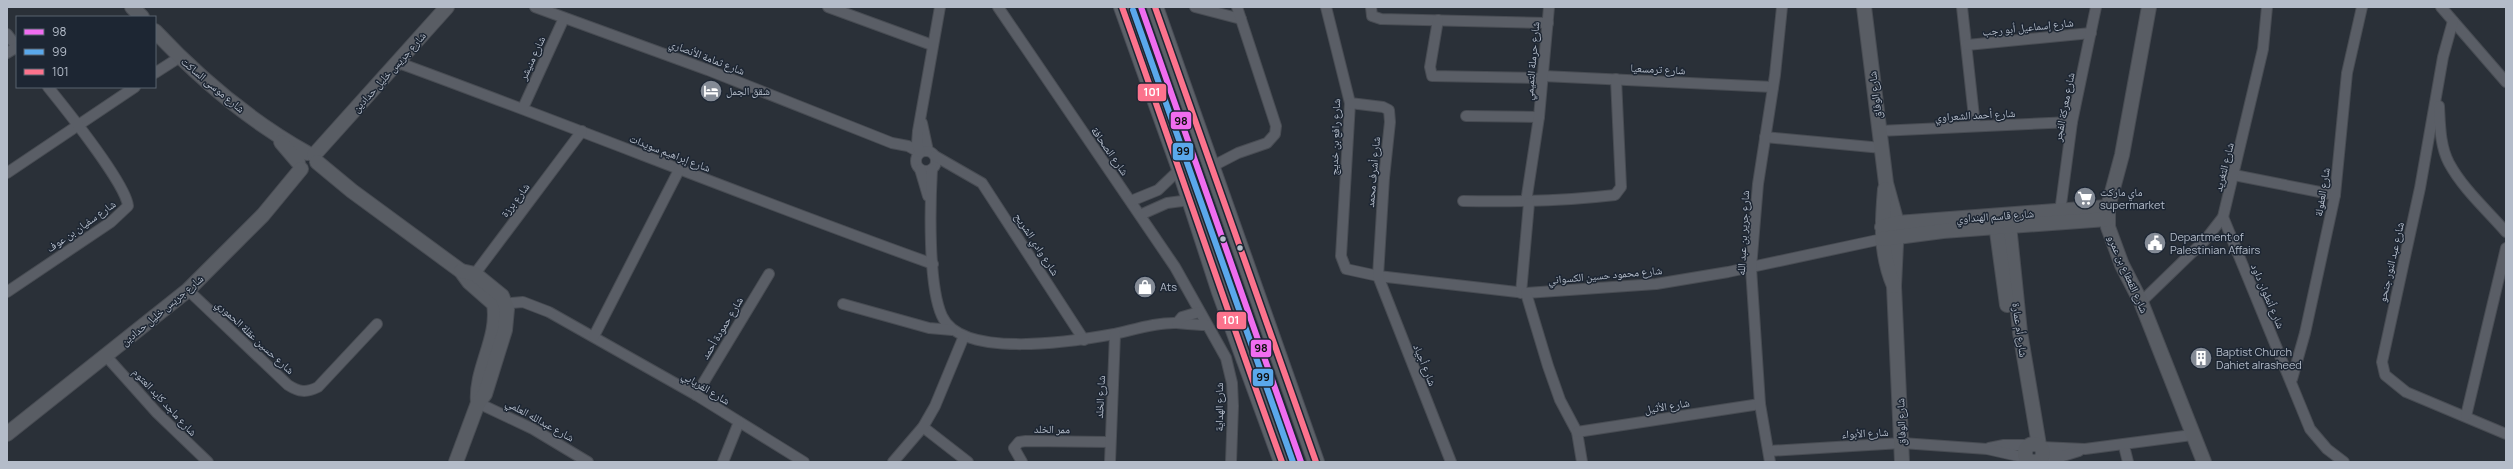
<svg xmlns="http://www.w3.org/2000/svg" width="2513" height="469" viewBox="0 0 2513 469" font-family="Manrope,'Noto Naskh Arabic',sans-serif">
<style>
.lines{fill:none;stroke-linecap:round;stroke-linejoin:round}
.street-casing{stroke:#484c53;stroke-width:12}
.secondary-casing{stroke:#484c53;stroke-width:16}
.primary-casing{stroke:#484c55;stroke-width:18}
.street{stroke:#5a5e66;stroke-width:10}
.secondary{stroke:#595d64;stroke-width:14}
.primary{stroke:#5c6168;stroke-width:16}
.bus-1-casing{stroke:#1d2633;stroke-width:9}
.bus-2-casing{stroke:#1d2633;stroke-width:9}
.bus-3-casing{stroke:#1d2633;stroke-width:9}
.bus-1{stroke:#f06df0;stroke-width:6}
.bus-2{stroke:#5aa8eb;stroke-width:6}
.bus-3{stroke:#fc738d;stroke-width:6}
.bus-dot{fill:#b4bcc9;stroke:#1d2633;stroke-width:1.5}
.labels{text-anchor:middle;stroke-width:3;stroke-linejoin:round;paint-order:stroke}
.street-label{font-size:11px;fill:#b4bcc9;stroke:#1d2633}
.poi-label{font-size:11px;fill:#b4bcc9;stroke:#1d2633;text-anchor:start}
.line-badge{stroke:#1d2633;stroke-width:1.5}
.badge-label{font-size:11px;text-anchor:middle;font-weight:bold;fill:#fff}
.pale-badge-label{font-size:11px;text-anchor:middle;font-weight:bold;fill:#111}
</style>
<rect width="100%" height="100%" fill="#2a3038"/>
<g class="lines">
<g class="street-casing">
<g id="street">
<path d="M535,7l173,63 184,73 16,3 11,6"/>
<path d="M828,7l104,38"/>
<path d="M998,7l177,260 51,91 6,25 1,23 -2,56"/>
<path d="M1195,7l46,12"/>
<path d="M1326,7l24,96 -9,153 5,13 32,7 148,17 130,-9 72,-12 154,-33"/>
<path d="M1371,7l1,9 9,3 167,4"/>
<path d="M1962,7l13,119"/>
<path d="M2441,7l65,75"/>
<path d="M1438,20l-8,47 2,9 111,2"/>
<path d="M2453,21l-10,36 -23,131 -38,174 3,13 21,17 100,42"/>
<path d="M7,34l10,13"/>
<path d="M1967,45l124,-12"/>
<path d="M7,53l10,-6"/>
<path d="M399,63c178,65 355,137 534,201"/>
<path d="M155,73l25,-16"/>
<path d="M1543,76l230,11"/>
<path d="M1350,103l33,4 6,3 1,12 -6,56 -6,98 73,186"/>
<path d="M2439,106c1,19 1,40 10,57 14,26 38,47 57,69"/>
<path d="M523,108l41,-90"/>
<path d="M1466,116l73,1"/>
<path d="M922,123l6,28"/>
<path d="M1879,131l193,-9"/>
<path d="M1765,137l117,11"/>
<circle cx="926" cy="161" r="10"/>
<path d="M920,152l-3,-8 1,-13 22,-124"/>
<path d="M935,156l47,27 102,157"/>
<path d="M1211,167l27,-14 29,-10 8,-9 1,-8 -39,-119"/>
<path d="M920,169l8,27"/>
<path d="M932,169c-2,35 -4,117 10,147 20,44 134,25 172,18 19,-4 43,-12 63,-11 10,1 19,2 30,2"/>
<path d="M7,173l128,-86"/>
<path d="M2234,175l101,20"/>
<path d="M1131,201l27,-11 22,-21"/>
<path d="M1463,201c51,1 101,0 152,-6l6,-8 -5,-108"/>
<path d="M1526,202l13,-85 10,-110"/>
<path d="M2060,212l12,-90 24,-115"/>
<path d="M1140,215l27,-12 23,-3"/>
<path d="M2223,217l87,212 17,20 17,13"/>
<path d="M471,279l111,-148"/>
<path d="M188,290l100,95c11,7 18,8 30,2l59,-63"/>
<path d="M7,292l104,-70 17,-16c-2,-22 -63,-98 -80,-119"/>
<path d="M1521,293l8,-90"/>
<path d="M1526,293l22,73 12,34 17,32 5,30"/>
<path d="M2141,302l65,-63 17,-22 40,-168 4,-42"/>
<path d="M498,304l25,-2 26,10 147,83 108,67"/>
<path d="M843,304l86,24 23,2"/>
<path d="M1177,323l5,-6 17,-5"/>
<path d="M594,336l85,-166"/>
<path d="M106,356l51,57 51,49"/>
<path d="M2292,379l13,-46 30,-138 12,-122 15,-66"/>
<path d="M696,395l73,-121"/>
<path d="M478,403l55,26 55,33"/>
<path d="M2466,416l40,-168"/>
<path d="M923,427l45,35"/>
<path d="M1577,432l183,-28"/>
<path d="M2124,446l4,16"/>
<path d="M2041,447l44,2 107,-14"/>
<path d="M1989,448l15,-3h25"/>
<path d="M1769,451l133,-8 85,6 40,9"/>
<path d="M2042,456h21l16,-5"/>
<path d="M723,462l16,-40"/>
<path d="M893,462l30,-35 12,-21 29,-70"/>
<path d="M1022,462l-8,-14 5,-6 7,-1 84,1"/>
<path d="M1110,462l5,-128"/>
<path d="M1770,462l-10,-58 -9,-136 7,-84 17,-109 7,-68"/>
</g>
</g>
<g class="secondary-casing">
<g id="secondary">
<path d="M132,7l10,10"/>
<path d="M1864,7l22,176 11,40 -3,63 8,176"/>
<path d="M2149,7l-27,148 -14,52v20l14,38 19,37 63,160"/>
<path d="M155,31c45,48 95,90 152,122"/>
<path d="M281,142l17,20"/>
<path d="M314,155l133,-148"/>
<path d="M317,162l35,29 109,80 8,11 25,22c6,34 -19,65 -16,99"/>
<path d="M1885,189c-3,34 -5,64 9,97"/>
<path d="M2008,215l12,117 19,113"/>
<path d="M1995,217l12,88"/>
<path d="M1882,227l15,-4 211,-16"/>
<path d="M1882,239l61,-8 164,-12"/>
<path d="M7,434l181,-144 75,-75 38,-46"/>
<circle cx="2034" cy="453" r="9"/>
<path d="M456,462l22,-59 7,-9 20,-64 2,-21 -5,-13 -27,-22 -14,-3"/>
</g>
</g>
<g class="primary-casing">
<g id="primary">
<path d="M1122,7l58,162 40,123 62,170"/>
<path d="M1155,7l161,455"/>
</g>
</g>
<use href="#street" class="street"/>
<use href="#secondary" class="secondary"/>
<use href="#primary" class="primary"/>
<g class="bus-1-casing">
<path id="bus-1" d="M1141,7l160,455"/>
</g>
<g class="bus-2-casing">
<path id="bus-2" d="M1133,10l160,452"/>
</g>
<g class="bus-3-casing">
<g id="bus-3">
<path d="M1122,7c54,151 105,304 160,455"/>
<path d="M1155,7l161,455"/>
</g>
</g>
<use href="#bus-1" class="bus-1"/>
<use href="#bus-2" class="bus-2"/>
<use href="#bus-3" class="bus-3"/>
</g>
<defs>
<g id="hotel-disc" transform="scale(1.15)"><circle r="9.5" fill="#848b96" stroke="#1d2633"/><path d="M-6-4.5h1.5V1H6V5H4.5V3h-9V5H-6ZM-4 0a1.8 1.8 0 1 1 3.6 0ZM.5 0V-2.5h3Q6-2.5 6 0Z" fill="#fff"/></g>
<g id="supermarket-disc" transform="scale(1.15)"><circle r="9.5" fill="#848b96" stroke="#1d2633"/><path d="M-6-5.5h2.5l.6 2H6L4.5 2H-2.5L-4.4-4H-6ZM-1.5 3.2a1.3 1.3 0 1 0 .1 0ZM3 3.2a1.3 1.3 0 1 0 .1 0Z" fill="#fff"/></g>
<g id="civic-disc" transform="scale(1.15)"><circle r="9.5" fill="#848b96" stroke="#1d2633"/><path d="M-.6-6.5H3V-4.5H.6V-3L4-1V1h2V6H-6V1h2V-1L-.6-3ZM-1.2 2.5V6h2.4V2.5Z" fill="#fff"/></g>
<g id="shop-disc" transform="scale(1.15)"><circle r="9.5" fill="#848b96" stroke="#1d2633"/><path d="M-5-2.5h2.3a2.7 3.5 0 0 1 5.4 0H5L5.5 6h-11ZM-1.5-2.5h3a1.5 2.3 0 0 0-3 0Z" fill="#fff"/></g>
<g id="building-disc" transform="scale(1.15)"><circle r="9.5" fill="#848b96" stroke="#1d2633"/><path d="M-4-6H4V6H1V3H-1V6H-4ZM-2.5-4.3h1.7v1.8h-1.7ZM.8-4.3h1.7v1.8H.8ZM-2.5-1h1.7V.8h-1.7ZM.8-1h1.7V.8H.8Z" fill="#fff"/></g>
</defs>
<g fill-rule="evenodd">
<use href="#hotel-disc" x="711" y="91"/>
<use href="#supermarket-disc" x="2085" y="198"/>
<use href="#civic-disc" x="2155" y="243"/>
<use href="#shop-disc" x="1145" y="287"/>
<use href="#building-disc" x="2201" y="358"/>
</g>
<g class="bus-dot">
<circle cx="1223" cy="239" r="3.5"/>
<circle cx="1240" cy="248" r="3.5"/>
</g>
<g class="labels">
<g class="street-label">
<text transform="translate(2028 27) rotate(-6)" y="4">شارع إسماعيل أبو رجب</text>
<text transform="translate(707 57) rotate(21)" y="4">شارع ثمامة الأنصاري</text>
<text transform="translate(532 58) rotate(-65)" y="4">شارع منيشر</text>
<text transform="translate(1532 61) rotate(-85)" y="4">شارع حرملة التميمي</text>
<text transform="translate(1658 69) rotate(3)" y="4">شارع ترمسعيا</text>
<text transform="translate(389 72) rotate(-48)" y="4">شارع جريس خليل حدادين</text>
<text transform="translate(213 85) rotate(40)" y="4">شارع موسى الساكت</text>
<text transform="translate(1875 95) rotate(-97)" y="4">شارع الوفاق</text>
<text transform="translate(2064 107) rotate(-79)" y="4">شارع معركة الفجر</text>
<text transform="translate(1975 115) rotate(-3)" y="4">شارع أحمد الشعراوي</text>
<text transform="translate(1335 137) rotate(-88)" y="4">شارع رافع بن خديج</text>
<text transform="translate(1110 151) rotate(55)" y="4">شارع الصحافة</text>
<text transform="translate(670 153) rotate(21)" y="4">شارع إبراهيم سويدات</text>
<text transform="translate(2224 167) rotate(-76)" y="4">شارع التغريد</text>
<text transform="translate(1373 172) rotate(-85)" y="4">شارع أشرف محمد</text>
<text transform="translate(2322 192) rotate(-81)" y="4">شارع العفولة</text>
<text transform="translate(515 200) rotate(-53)" y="4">شارع برزة</text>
<text transform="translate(1995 216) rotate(-4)" y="4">شارع قاسم الهنداوي</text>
<text transform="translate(81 226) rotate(-35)" y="4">شارع سفيان بن عوف</text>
<text transform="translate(1743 233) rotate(-87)" y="4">شارع جرير بن عبد الله</text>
<text transform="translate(1037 244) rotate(57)" y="4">شارع وادي الشريح</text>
<text transform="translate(2391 262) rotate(-77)" y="4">شارع عبد النور جنحو</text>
<text transform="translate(2128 274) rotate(66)" y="4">شارع القعقاع بن عمرو</text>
<text transform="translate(1605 275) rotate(-5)" y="4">شارع محمود حسين الكسواني</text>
<text transform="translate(2268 296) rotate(67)" y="4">شارع أنطوان داود</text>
<text transform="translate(162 310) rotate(-40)" y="4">شارع جريس خليل حدادين</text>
<text transform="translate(722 328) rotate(-59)" y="4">شارع حمودة أحمد</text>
<text transform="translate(2020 330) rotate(82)" y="4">شارع أم عمارة</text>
<text transform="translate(255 337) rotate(43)" y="4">شارع حسين عقلة الحموري</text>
<text transform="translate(1425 365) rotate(68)" y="4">شارع أجياد</text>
<text transform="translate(706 388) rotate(31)" y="4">شارع الفريابي</text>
<text transform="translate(1100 397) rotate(-87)" y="4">شارع الخلد</text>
<text transform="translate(165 402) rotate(47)" y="4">شارع ماجد كايد العتوم</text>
<text transform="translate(1667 406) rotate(-9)" y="4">شارع الأثيل</text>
<text transform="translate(1219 407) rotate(-90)" y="4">شارع الهداية</text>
<text transform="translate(540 420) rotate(29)" y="4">شارع عبدالله العلمي</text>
<text transform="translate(1901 422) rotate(-92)" y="4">شارع الوفاق</text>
<text transform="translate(1052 429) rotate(1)" y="4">ممر الخلد</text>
<text transform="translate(1865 433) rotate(-3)" y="4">شارع الأبواء</text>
</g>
<g class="poi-label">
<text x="726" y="95">شقق الجمل</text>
<text x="2100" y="196">ماي ماركت<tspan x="2100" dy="13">supermarket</tspan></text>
<text x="2170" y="241">Department of<tspan x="2170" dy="13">Palestinian Affairs</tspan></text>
<text x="1160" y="291">Ats</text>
<text x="2216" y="356">Baptist Church<tspan x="2216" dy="13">Dahiet alrasheed</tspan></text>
</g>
</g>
<g class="line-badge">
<rect x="1137" y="83" width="30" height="19" rx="4" fill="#fc738d"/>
<rect x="1170" y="111" width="22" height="19" rx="4" fill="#f06df0"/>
<rect x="1172" y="142" width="22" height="19" rx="4" fill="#5aa8eb"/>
<rect x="1216" y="311" width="31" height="19" rx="4" fill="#fc738d"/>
<rect x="1250" y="339" width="22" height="19" rx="4" fill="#f06df0"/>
<rect x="1252" y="368" width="22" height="19" rx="4" fill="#5aa8eb"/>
</g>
<g class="badge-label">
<text x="1152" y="96">101</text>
<text x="1231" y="324">101</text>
</g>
<g class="pale-badge-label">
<text x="1181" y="125">98</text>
<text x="1183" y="155">99</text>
<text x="1261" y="352">98</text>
<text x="1263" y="381">99</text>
</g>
<rect width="2513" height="469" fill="none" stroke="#b4bcc9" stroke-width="16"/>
<rect x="16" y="16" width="140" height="72" fill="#1d2633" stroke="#59626f"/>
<rect x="24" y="29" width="20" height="6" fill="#f06df0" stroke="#59626f"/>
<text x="52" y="36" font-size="12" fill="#b4bcc9">98</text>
<rect x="24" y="49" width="20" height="6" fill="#5aa8eb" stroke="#59626f"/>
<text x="52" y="56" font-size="12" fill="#b4bcc9">99</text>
<rect x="24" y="69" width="20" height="6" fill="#fc738d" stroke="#59626f"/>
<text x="52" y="76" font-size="12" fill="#b4bcc9">101</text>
</svg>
